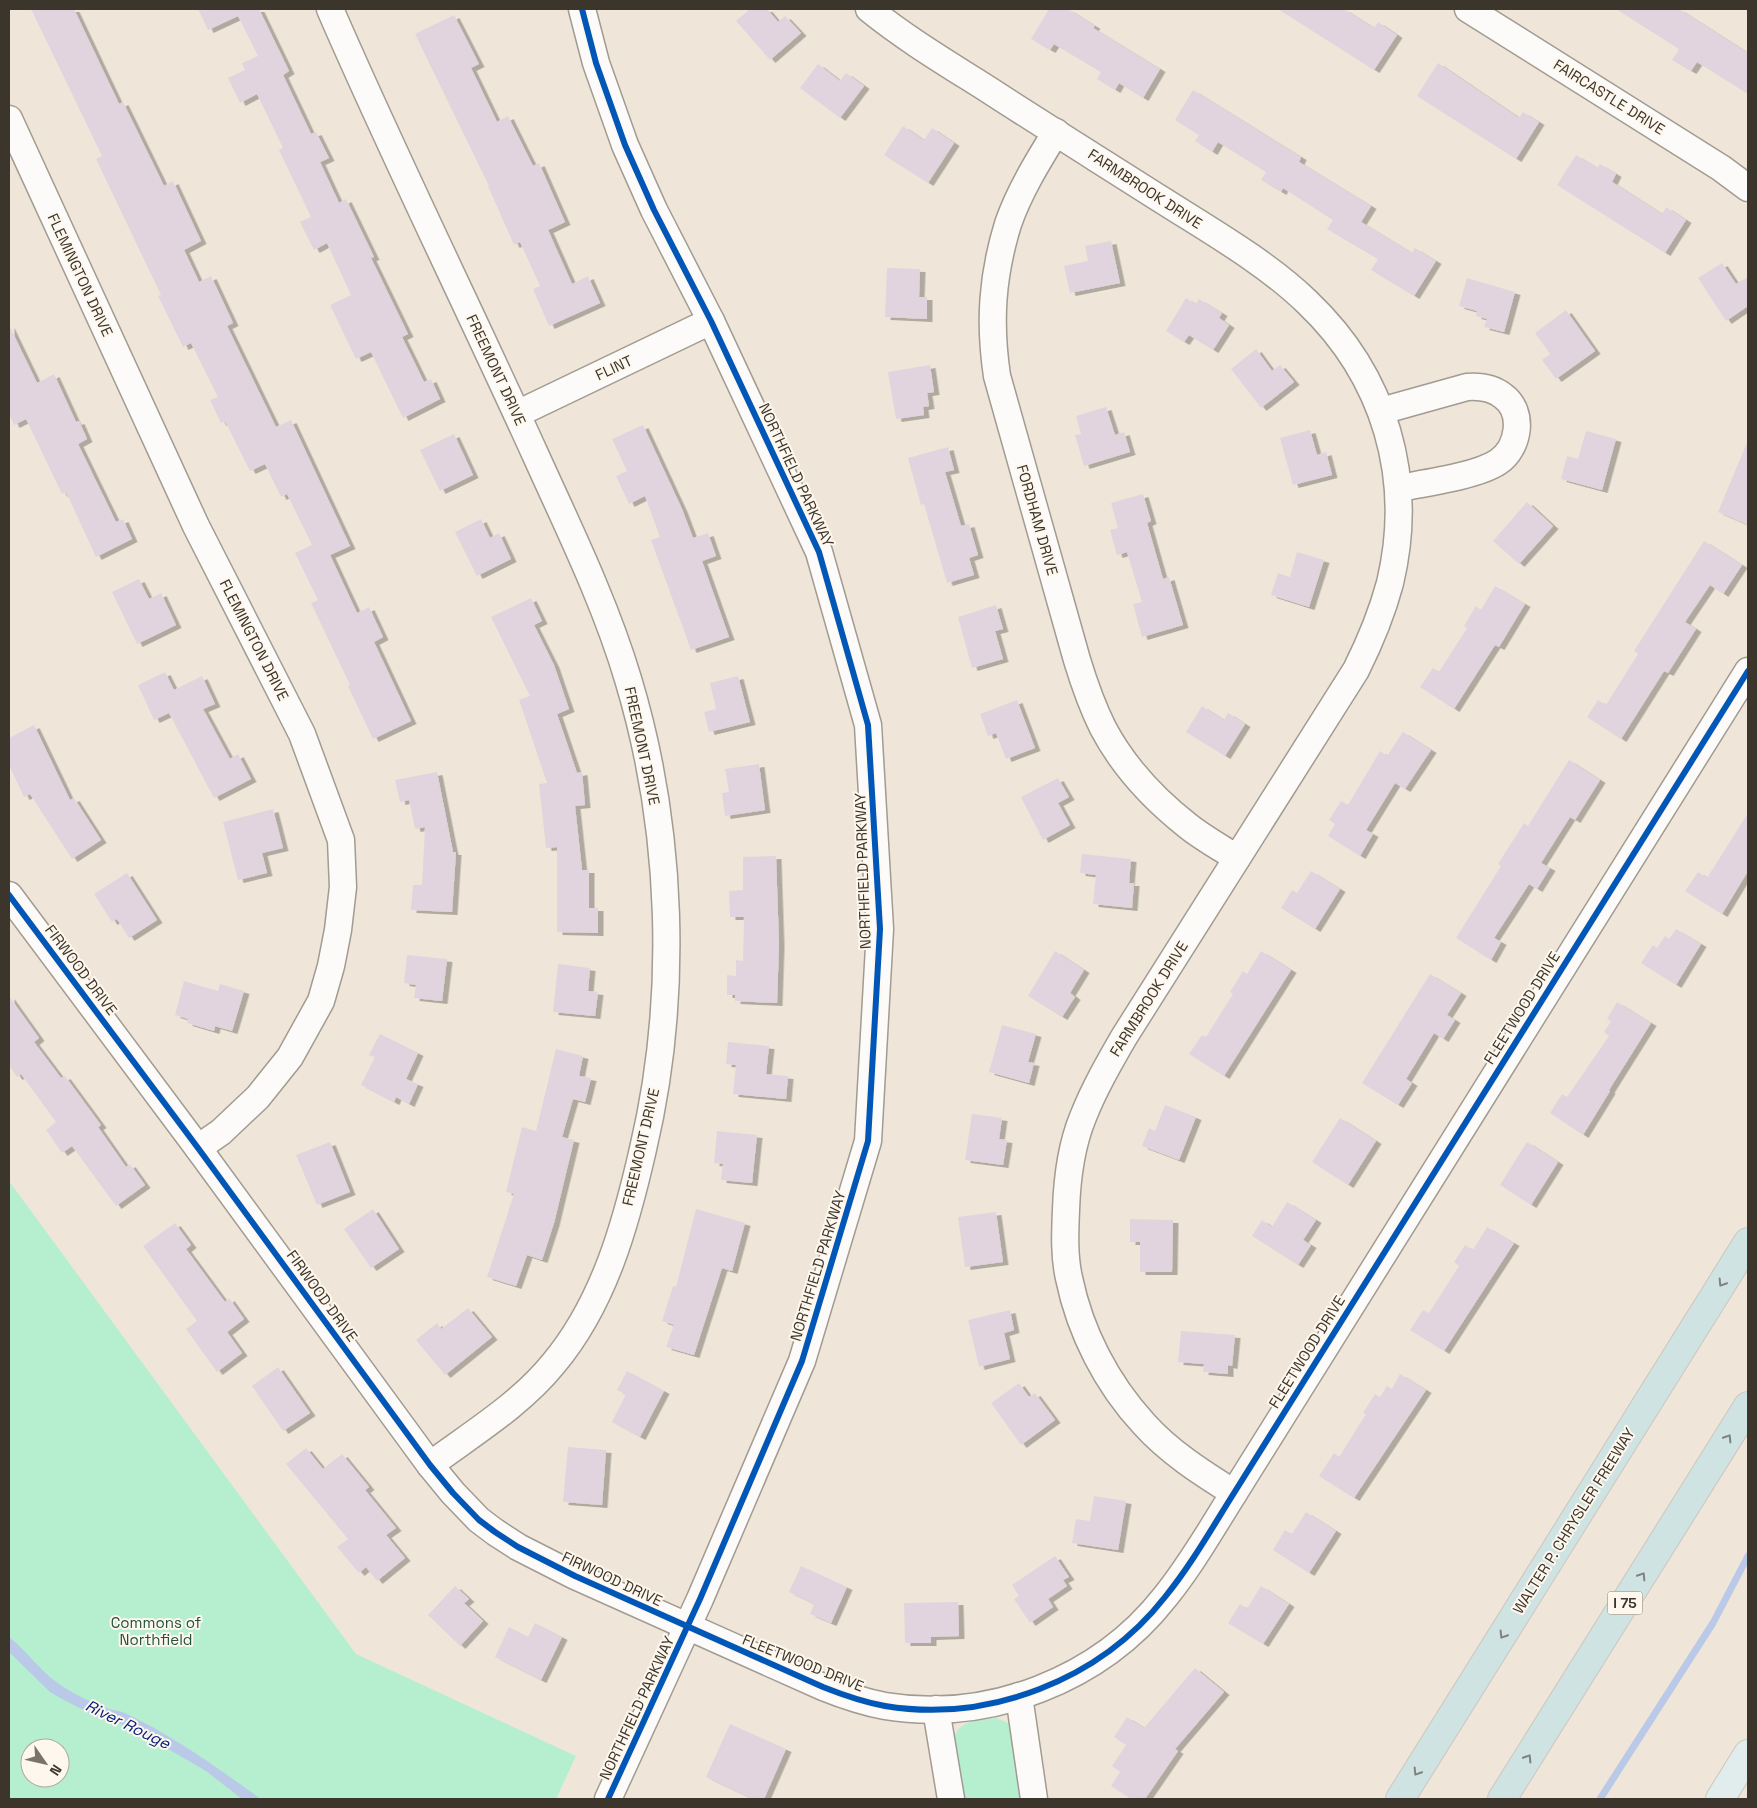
<svg xmlns="http://www.w3.org/2000/svg" width="1757" height="1808" viewBox="0 0 1757 1808" font-family="'Space Grotesk',sans-serif">
<style>
.green{fill:#b6efcf;fill-rule:evenodd}
.water{fill:#bac9e8}
.lines{fill:none;stroke-linecap:round;stroke-linejoin:round}
.stream{stroke:#bac9e8;stroke-width:7}
.building{fill:#e2d4de;filter:url(#shadow)}
.minor-casing{stroke:#a19b91;stroke-width:29}
.major-casing{stroke:#cbc6bf;stroke-width:30}
.highway-casing{stroke:#cbc6bf;stroke-width:30}
.minor{stroke:#fdfbf9;stroke-width:26}
.major{stroke:#e1edec;stroke-width:28}
.highway{stroke:#cfe3e3;stroke-width:28}
.cycleway-casing{stroke:#fef7ed;stroke-width:9}
.cycleway{stroke:#0057b8;stroke-width:6}
.oneway{stroke:#7e837e}
.labels{text-anchor:middle;stroke-width:4;stroke-linejoin:round;paint-order:stroke}
.shield{fill:#fef7ed;stroke:#766f65;stroke-width:1}
.shield-label{font-size:14px;font-weight:bold;fill:#3c352b}
.street-label{font-size:15px;fill:#3c352b;stroke:#fef7ed}
.park-label{font-size:15px;fill:#21523e;stroke:#fef7ed}
.water-label{font-size:16px;font-style:italic;fill:#07227f;stroke:#fef7ed}
</style>
<defs>
<filter id="shadow"><feDropShadow dx="5.5" dy="3" stdDeviation="0" flood-color="#0004"/></filter>
</defs>
<rect width="100%" height="100%" fill="#efe6d9"/>
<g class="green">
<path d="M9,1181l347,473 220,102 -20,43h-547zM30,1748h30v30h-30z"/>
<path d="M996,1718l12,5 3,7 11,69h-58l-10,-62c6,-17 25,-17 42,-19z"/>
</g>
<path class="water" d="M9,1637c18,14 31,34 50,47 13,9 30,17 44,23 7,3 15,3 22,6 47,22 94,56 136,86h-19l-36,-28 -38,-22 -49,-26 -18,-4 -39,-20 -12,-7 -41,-40z"/>
<g class="lines">
<path class="stream" d="M1600,1799l113,-176 35,-67"/>
</g>
<g class="building">
<path d="M31,9h43l45,95 4,-2 41,84 9,-5 28,60 -17,9 15,32 12,-6 22,47 -6,3 49,101 15,-7 59,126 -20,9 27,58 12,-6 14,30 -9,5 37,79 -38,18 -25,-53 2,-1 -39,-82 7,-3 -23,-47 17,-8 -25,-51 -6,3 -16,-33 -15,7 -25,-50 -4,2 -11,-23 8,-3 -27,-54 -8,4 -25,-51 3,-1 -65,-136 6,-3z"/>
<path d="M198,9h61l30,62 -6,4 28,59 5,-2 13,26 -9,4 19,41 7,-4 28,58 -3,1 37,76 -6,3 22,45 7,-3 9,20 -37,19 -32,-66 -15,7 -26,-54 21,-10 -24,-52 -13,7 -14,-28 11,-5 -32,-67 4,-2 -26,-54 -17,9 -12,-25 17,-8 -3,-7 16,-7 -20,-40 -30,14z"/>
<path d="M750,9h17l11,13 7,-6 16,17 -31,27 -34,-39z"/>
<path d="M1049,9h19l27,17 -2,2 67,41 -17,29 -24,-15 -4,7 -18,-11 4,-7 -47,-28 -4,6 -19,-11z"/>
<path d="M1278,9h66l30,19 4,-6 19,13 -23,35z"/>
<path d="M1616,9h63l69,44v41l-51,-32 -6,9 -19,-11 7,-11z"/>
<path d="M454,15l25,49 -8,4 26,54 11,-6 25,50 6,-3 26,59 -17,8 24,54 16,-8 12,27 -51,23 -16,-37 7,-3 -20,-44 -6,3 -26,-59h1l-74,-152z"/>
<path d="M1438,63l81,55 4,-6 16,10 -23,37 -99,-63z"/>
<path d="M818,64l22,17 6,-8 18,13 -24,32 -40,-30z"/>
<path d="M1193,90l108,67 -2,5 72,44 -10,16 51,31 3,-5 21,13 -22,35 -43,-26 7,-11 -51,-30 6,-9 -50,-32 -2,4 -20,-12 5,-8 -48,-30 -6,10 -17,-11 4,-6 -24,-15z"/>
<path d="M903,126l21,14 8,-12 22,15 -26,40 -44,-28z"/>
<path d="M1576,155l21,13 3,-4 16,10 -4,8 50,32 4,-7 20,13 -21,33 -108,-68z"/>
<path d="M1111,241l9,42 -50,10 -6,-27 24,-5 -3,-15z"/>
<path d="M1722,263l14,21 12,-7v29l-22,15 -28,-43z"/>
<path d="M887,268l33,1 -1,28h8v22l-42,-2z"/>
<path d="M1467,278l48,14 -11,40 -20,-5 3,-8 -11,-3 1,-5 -18,-5z"/>
<path d="M1186,298l10,6 3,-5 23,14 -3,5 10,7 -16,25 -24,-15 -5,7 -18,-11z"/>
<path d="M1566,310l29,41 -39,28 -14,-19 8,-6 -15,-21z"/>
<path d="M9,325l28,58 17,-9 22,48 3,-1 8,18 -9,5 38,78 7,-3 9,20 -36,18 -30,-65 -4,2 -36,-75 -12,6 -5,-11z"/>
<path d="M1256,349l16,22 8,-6 14,17 -33,26 -30,-39z"/>
<path d="M930,365l4,27 -7,1 2,13 -6,1 1,8 -28,4 -8,-47z"/>
<path d="M1106,407l9,28 9,-3 6,20 -46,14 -9,-31 6,-1 -5,-18z"/>
<path d="M643,425l39,84 11,29 15,-5 8,23 -14,5 27,76 -38,13 -40,-110 9,-3 -15,-41 -16,8 -13,-28 11,-5 -15,-32z"/>
<path d="M1310,430l7,25 9,-3 6,23 -39,10 -13,-47z"/>
<path d="M1586,431l30,8 -14,51 -41,-11 6,-23 11,3z"/>
<path d="M454,434l19,41 -33,16 -20,-41z"/>
<path d="M1748,440v85l-30,-13z"/>
<path d="M948,447l6,23 -9,2 16,54 8,-2 9,31 -9,3 5,17 -27,8 -23,-79 -3,1 -13,-47z"/>
<path d="M1143,494l8,27 -4,2 16,56 6,-2 14,48 -41,12 -9,-33 9,-2 -15,-50 -10,3 -7,-25 8,-2 -7,-25z"/>
<path d="M1527,502l26,24 -34,38 -26,-23z"/>
<path d="M481,519l9,19 9,-5 12,26 -34,17 -22,-44z"/>
<path d="M1704,541l38,24 -19,29 -13,-9 -25,37 11,7 -28,44 -4,-2 -43,68 -34,-22 11,-17 8,5 32,-51 -4,-3z"/>
<path d="M1297,552l27,8 -15,47 -38,-12 7,-22 12,4z"/>
<path d="M139,579l10,20 12,-6 15,32 -39,19 -25,-52z"/>
<path d="M1495,586l30,18 -26,43 -4,-2 -41,64 -34,-22 13,-19 6,4 28,-44 -3,-2 12,-20 5,4z"/>
<path d="M531,598l11,23 -8,4 20,40 15,44 -12,5 20,59 5,-1 3,33 -10,1 7,64h7v38h9v25l-41,-1v-85l-11,1 -7,-64 8,-1 -28,-83 11,-4 -39,-79z"/>
<path d="M996,605l7,24 -8,2 8,28 -31,9 -14,-51z"/>
<path d="M165,672l9,18 28,-14 13,28 -12,5 27,50 8,-5 13,25 -37,19 -45,-85 -15,7 -16,-35z"/>
<path d="M738,676l12,46 -41,10 -5,-20 12,-3 -6,-26z"/>
<path d="M1017,700l18,48 -29,11 -10,-26 -8,3 -8,-22z"/>
<path d="M1202,706l22,14 4,-7 17,11 -20,32 -39,-24z"/>
<path d="M34,725l36,75 4,-2 27,42 -29,19 -42,-65 -6,3 -15,-32v-27z"/>
<path d="M1403,732l28,18 -26,39 -10,-6 -29,47 7,4 -13,22 -32,-20 7,-12 -6,-4 12,-19 7,4 32,-54 7,5z"/>
<path d="M1569,760l31,20 -25,40 -5,-3 -29,46 9,5 -13,21 -8,-5 -35,54 7,4 -10,18 -35,-22 45,-72 -3,-2 26,-41 4,3z"/>
<path d="M759,764l6,46 -40,6 -3,-23 7,-1 -4,-23z"/>
<path d="M437,772l16,80h3l-4,60 -41,-2 2,-25h9l3,-58 -10,2 -6,-29 -9,2 -5,-22z"/>
<path d="M1058,778l11,19 -11,6 12,22 -27,15 -22,-43z"/>
<path d="M273,809l10,39 -21,5 5,20 -29,7 -15,-58z"/>
<path d="M1748,813v58l-26,43 -37,-23 13,-19 9,6z"/>
<path d="M1082,854l49,5 -2,24h5l-2,25 -39,-4 3,-29 -16,-2z"/>
<path d="M776,856l3,88 -2,59 -42,-2v-6h-8v-20l9,1v-16l7,1 1,-44h-14l-1,-26 14,-1v-33z"/>
<path d="M1311,871l29,18 -25,40 -34,-21 11,-18 5,3z"/>
<path d="M127,873l30,47 -28,18 -12,-19 -5,3 -18,-28z"/>
<path d="M1676,929l25,15 -25,41 -35,-22 12,-18 4,3 8,-12 4,3z"/>
<path d="M1055,951l29,19 -14,23 5,4 -13,20 -34,-21z"/>
<path d="M1261,951l30,19 -67,106 -35,-22 13,-19 4,2 27,-43 -3,-2 13,-21 4,3z"/>
<path d="M407,955l40,4 -5,42 -28,-3 2,-13 -12,-2z"/>
<path d="M558,964l32,4 -2,23 10,1 -3,24 -42,-4z"/>
<path d="M1430,974l31,19 -14,22 8,5 -12,19 -9,-6 -28,46 6,4 -14,22 -36,-22z"/>
<path d="M184,981l34,10 2,-7 24,7 -12,40 -17,-5 -1,5 -27,-8 1,-4 -13,-4z"/>
<path d="M9,996l30,42 -5,4 27,36 4,-2 36,49 -3,2 28,40 4,-3 15,21 -29,21 -44,-60 -10,7 -16,-23 10,-8 -35,-48 -4,3 -8,-12z"/>
<path d="M1617,1002l34,21 -42,67 1,1 -27,44 -33,-22 12,-19 5,3 42,-61 -5,-4 7,-11 -4,-2z"/>
<path d="M1002,1025l34,9 -8,28 6,1 -5,20 -40,-11z"/>
<path d="M380,1034l38,19 -12,26 12,5 -9,20 -13,-7 -2,5 -33,-17 14,-28 -6,-2z"/>
<path d="M728,1042l41,4 -3,28 22,2 -2,23 -53,-5 3,-29 -10,-1z"/>
<path d="M556,1049l27,7 -4,20 12,2 -6,24 -12,-3 -11,38 12,3 -20,83 -12,37 -15,-5 -11,31 -29,-9 27,-83 -8,-2 16,-65 14,4z"/>
<path d="M1165,1105l31,12 -17,43 -37,-14 7,-18 6,3z"/>
<path d="M972,1114l30,4 -3,21 8,1 -4,25 -38,-5z"/>
<path d="M1340,1118l36,23 -28,44 -36,-23z"/>
<path d="M717,1131l40,4 -5,48 -31,-3 2,-16 -9,-1z"/>
<path d="M330,1142l20,50 -33,13 -21,-50z"/>
<path d="M1527,1142l31,20 -27,43 -31,-20z"/>
<path d="M1287,1202l29,18 -13,20 8,5 -13,20 -46,-29 10,-16 10,7z"/>
<path d="M373,1209l26,40 -28,19 -27,-39z"/>
<path d="M696,1209l49,14 -13,48 -10,-3 -28,87 -28,-8 8,-22 -12,-4 11,-35 3,1z"/>
<path d="M996,1212l7,50 -38,5 -7,-50z"/>
<path d="M1130,1219l43,1 -1,52h-32v-30h-10z"/>
<path d="M175,1223l16,22 -5,4 39,53 4,-4 15,21 -17,13 15,21 -25,19 -31,-43 11,-8 -54,-75z"/>
<path d="M1487,1227l27,16 -70,108 -34,-21 13,-20 6,3 30,-47 -5,-4 11,-17 8,5z"/>
<path d="M468,1308l24,29 -47,38 -29,-35 21,-17 4,6z"/>
<path d="M1010,1310l4,20 -10,3 6,26 -31,8 -11,-47z"/>
<path d="M1181,1331l54,4 -3,31 -4,-1v9l-25,-2 1,-8 -26,-2z"/>
<path d="M278,1367l32,46 -27,18 -31,-45z"/>
<path d="M627,1371l37,20 -24,46 -28,-15 14,-28 -9,-4z"/>
<path d="M1400,1374l26,16 -72,108 -35,-22 15,-23 5,4 27,-43 -3,-1 12,-19 5,3 7,-11 5,3z"/>
<path d="M1019,1383l10,14 6,-4 20,27 -34,25 -30,-42z"/>
<path d="M568,1447l38,3 -4,55 -39,-3z"/>
<path d="M306,1448l17,21 19,-15 27,33 -4,3 31,38 -10,7 19,23 -28,23 -11,-14 -7,6 -22,-26 11,-8 -62,-75z"/>
<path d="M1094,1496l32,5 -8,49 -46,-7 4,-24 14,2z"/>
<path d="M1306,1512l30,19 -27,42 -36,-23 12,-20 7,4z"/>
<path d="M1055,1556l14,21 -6,3 4,6 -19,13 5,8 -23,16 -16,-24 5,-3 -7,-11z"/>
<path d="M801,1566l46,21 -16,36 -21,-9 4,-10 -25,-12z"/>
<path d="M455,1586l14,13 -5,4 19,18 -23,25 -32,-31z"/>
<path d="M1261,1586l28,18 -26,40 -35,-21 12,-19 7,5z"/>
<path d="M958,1602l1,34 -28,1v6h-26l-1,-40z"/>
<path d="M535,1623l27,14 -21,43 -46,-23 14,-30 19,10z"/>
<path d="M1195,1668l29,24 -49,57 3,2 -33,48h-14l-20,-13 9,-14 -8,-6 14,-21 -12,-8 13,-20 17,11z"/>
<path d="M730,1724l56,25 -22,50h-11l-47,-22z"/>
</g>
<g class="lines">
<g class="minor-casing">
<g id="minor">
<path d="M330,9c65,150 138,297 206,447 33,73 69,146 92,223 45,149 51,318 15,470 -17,75 -39,154 -89,214 -34,42 -81,70 -124,102"/>
<path d="M582,9l14,54 29,82 29,65 57,111 108,231 49,173 12,204 -12,212 -66,220 -102,238 -92,200"/>
<path d="M869,9c37,30 79,55 120,81 57,37 115,73 173,110 47,30 105,63 145,102 78,74 108,176 83,281 -8,30 -20,59 -34,87l-232,367c-15,26 -30,52 -41,80 -12,29 -16,62 -17,93 -1,23 -2,46 3,68 11,54 38,106 75,146 25,28 58,49 90,69"/>
<path d="M1468,9l253,159 27,20"/>
<path d="M9,119l187,407 106,208 39,106 2,47 -5,43 -7,36 -10,35 -31,56 -32,40 -37,35 -23,16"/>
<path d="M1056,132c-18,29 -37,60 -48,92 -16,52 -19,98 -11,152l80,284c7,23 15,46 26,68 20,38 52,72 85,98 15,12 33,22 49,32"/>
<path d="M1381,411l86,-24c13,-1 26,1 36,9 22,16 16,52 -5,66 -21,14 -73,21 -99,26"/>
<path d="M517,414l194,-93"/>
<path d="M9,895l189,253 232,317 23,28 26,27 16,12 23,15 57,29 248,111c20,8 40,15 62,19 104,17 215,-26 280,-109 26,-32 47,-69 69,-104l514,-822"/>
<path d="M1019,1696l15,103"/>
<path d="M936,1709l15,90"/>
</g>
</g>
<g class="major-casing">
<path id="major" d="M1720,1799l28,-45"/>
</g>
<g class="highway-casing">
<g id="highway">
<path d="M1400,1799l348,-557"/>
<path d="M1502,1799l246,-393"/>
</g>
</g>
<use href="#minor" class="minor"/>
<use href="#major" class="major"/>
<use href="#highway" class="highway"/>
<g class="cycleway-casing">
<g id="cycleway">
<path d="M582,9l14,54 29,82 29,65 57,111 108,231 49,173 12,204 -12,212 -66,220 -102,238 -92,200"/>
<path d="M9,895l189,253 232,317 23,28 26,27 16,12 23,15 57,29 248,111c20,8 40,15 62,19 104,17 215,-26 280,-109 26,-32 47,-69 69,-104l514,-822"/>
</g>
</g>
<use href="#cycleway" class="cycleway"/>
</g>
<defs><path id="oneway-chevron" d="M-2-3.5L2.5 0L-2 3.5" fill="none" stroke-width="1.6" stroke-linecap="round" stroke-linejoin="round" transform="scale(1.25)"/></defs>
<g class="oneway">
<use href="#oneway-chevron" transform="translate(1722 1283) rotate(122)"/>
<use href="#oneway-chevron" transform="translate(1728 1438) rotate(-58)"/>
<use href="#oneway-chevron" transform="translate(1642 1576) rotate(-58)"/>
<use href="#oneway-chevron" transform="translate(1503 1635) rotate(122)"/>
<use href="#oneway-chevron" transform="translate(1528 1758) rotate(-58)"/>
<use href="#oneway-chevron" transform="translate(1417 1772) rotate(122)"/>
</g>
<g class="labels">
<rect class="shield" x="1607.5" y="1591.5" width="35" height="23" rx="4"/>
<g class="shield-label">
<text x="1625" y="1608">I 75</text>
</g>
<g class="street-label">
<text transform="translate(1609 97) rotate(32)" y="5">FAIRCASTLE DRIVE</text>
<text transform="translate(1145 189) rotate(33)" y="5">FARMBROOK DRIVE</text>
<text transform="translate(80 275) rotate(65)" y="5">FLEMINGTON DRIVE</text>
<text transform="translate(614 368) rotate(-25)" y="5">FLINT</text>
<text transform="translate(496 370) rotate(65)" y="5">FREEMONT DRIVE</text>
<text transform="translate(796 475) rotate(65)" y="5">NORTHFIELD PARKWAY</text>
<text transform="translate(1037 520) rotate(74)" y="5">FORDHAM DRIVE</text>
<text transform="translate(254 640) rotate(63)" y="5">FLEMINGTON DRIVE</text>
<text transform="translate(642 746) rotate(78)" y="5">FREEMONT DRIVE</text>
<text transform="translate(863 871) rotate(-92)" y="5">NORTHFIELD PARKWAY</text>
<text transform="translate(81 970) rotate(53)" y="5">FIRWOOD DRIVE</text>
<text transform="translate(1149 999) rotate(-58)" y="5">FARMBROOK DRIVE</text>
<text transform="translate(1522 1008) rotate(-58)" y="5">FLEETWOOD DRIVE</text>
<text transform="translate(641 1147) rotate(-77)" y="5">FREEMONT DRIVE</text>
<text transform="translate(818 1266) rotate(-73)" y="5">NORTHFIELD PARKWAY</text>
<text transform="translate(322 1296) rotate(54)" y="5">FIRWOOD DRIVE</text>
<text transform="translate(1307 1352) rotate(-58)" y="5">FLEETWOOD DRIVE</text>
<text transform="translate(1574 1521) rotate(-58)" y="5">WALTER P. CHRYSLER FREEWAY</text>
<text transform="translate(612 1579) rotate(25)" y="5">FIRWOOD DRIVE</text>
<text transform="translate(803 1663) rotate(22)" y="5">FLEETWOOD DRIVE</text>
<text transform="translate(637 1708) rotate(-65)" y="5">NORTHFIELD PARKWAY</text>
</g>
<g class="park-label">
<text x="156" y="1628">Commons of<tspan x="156" dy="17">Northfield</tspan></text>
</g>
<g class="water-label">
<text transform="translate(128 1724) rotate(26)" y="6">River Rouge</text>
</g>
</g>
<rect width="1757" height="1808" fill="none" stroke="#3c352b" stroke-width="20"/>
<g transform="translate(45 1763) rotate(124)"><circle r="24" fill="#fef7ed" stroke="#b0a99f"/>
<path d="M0-4L9 19L0 12L-9 19Z" fill="#7b7368"/>
<text y="-8" font-size="14" font-weight="bold" text-anchor="middle" fill="#3c352b">N</text>
</g>
</svg>
